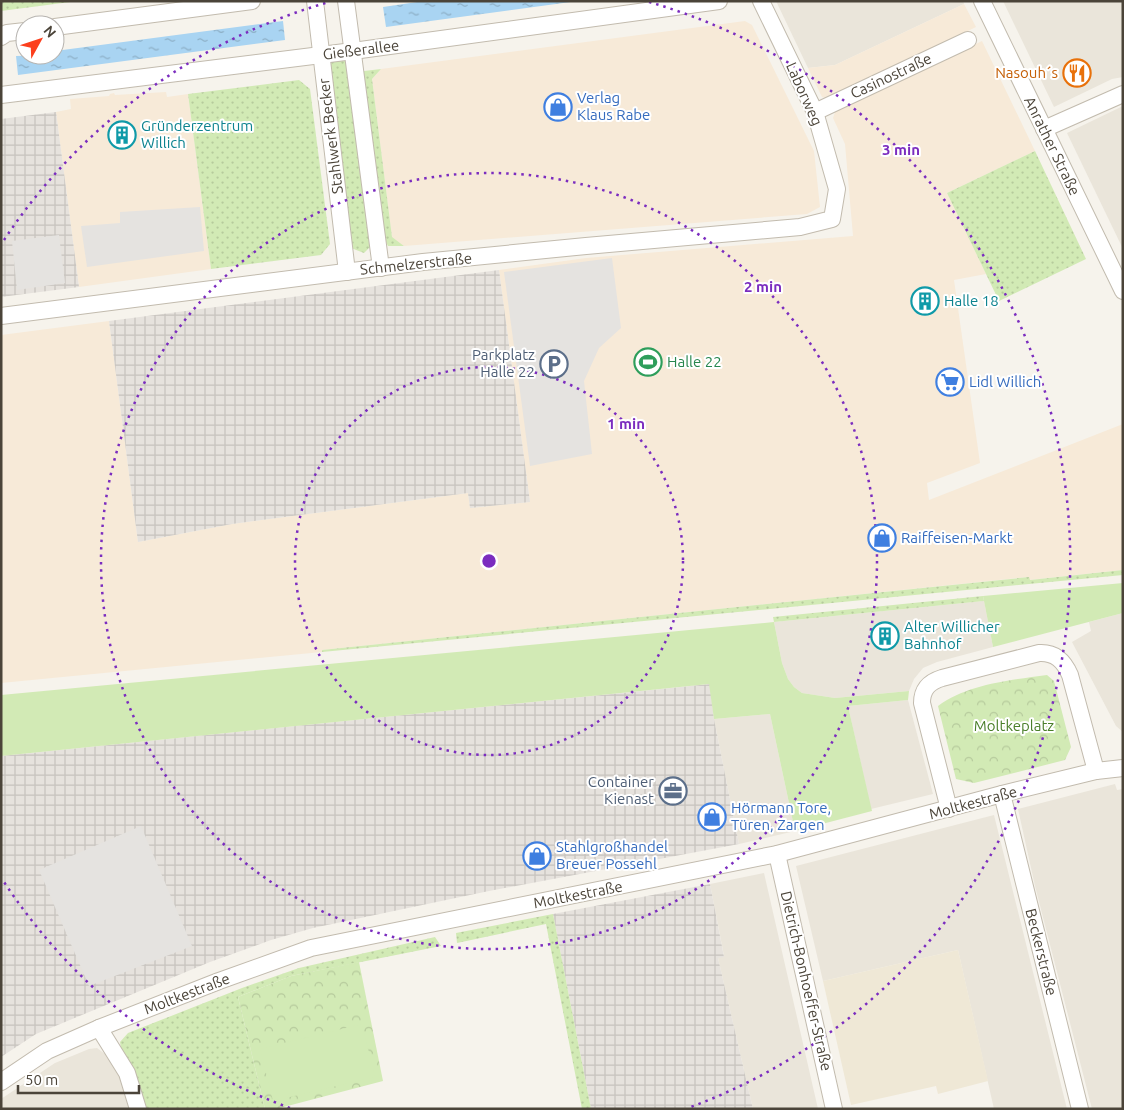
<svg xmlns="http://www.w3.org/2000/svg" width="1124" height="1110" viewBox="0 0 1124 1110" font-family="Ubuntu,sans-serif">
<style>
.residential{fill:#eae5da}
.commercial{fill:#f7ead8}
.industrial{fill:url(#industrial-grid)}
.education{fill:#efe8d6}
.grass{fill:url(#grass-dots)}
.park{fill:url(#park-crowns)}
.garden{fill:#d2eab5}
.parking{fill:#e5e3e0}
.water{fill:url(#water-ripples)}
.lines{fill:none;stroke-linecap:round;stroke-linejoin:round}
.minor-casing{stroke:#c2bbae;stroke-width:18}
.minor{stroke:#fff;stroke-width:16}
.ring{fill:none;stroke:#7b2cbf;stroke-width:2.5;stroke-dasharray:2.5 5}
.labels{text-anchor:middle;stroke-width:4;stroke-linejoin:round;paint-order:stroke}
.street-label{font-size:15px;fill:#4b4439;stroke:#fff}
.food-label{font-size:15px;fill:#c56008;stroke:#fff;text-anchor:end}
.shop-label{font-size:15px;fill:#366cbe;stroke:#fff;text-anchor:start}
.culture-label{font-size:15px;fill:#0d838f;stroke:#fff;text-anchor:start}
.service-label{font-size:15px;fill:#4e5e75;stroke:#fff;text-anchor:end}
.leisure-label{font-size:15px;fill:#27864d;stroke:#fff;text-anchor:start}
.park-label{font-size:15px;fill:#4a7f2a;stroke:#fff}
.centre{fill:#7b2cbf;stroke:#fff;stroke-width:2.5}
.ring-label{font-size:15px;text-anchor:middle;font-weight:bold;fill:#7b2cbf;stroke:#fff;stroke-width:4;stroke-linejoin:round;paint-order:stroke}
</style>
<defs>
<pattern id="industrial-grid" width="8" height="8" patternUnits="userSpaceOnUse" patternTransform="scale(1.25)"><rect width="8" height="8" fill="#e6e2dd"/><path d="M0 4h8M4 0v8" fill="none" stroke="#c7c3be"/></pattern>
<pattern id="grass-dots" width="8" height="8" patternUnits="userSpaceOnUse" patternTransform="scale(1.25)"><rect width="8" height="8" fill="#d2eab5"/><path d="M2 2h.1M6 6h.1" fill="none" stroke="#b6ca9c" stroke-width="1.8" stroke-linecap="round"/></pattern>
<pattern id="park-crowns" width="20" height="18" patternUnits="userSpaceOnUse" patternTransform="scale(1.25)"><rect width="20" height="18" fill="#d2eab5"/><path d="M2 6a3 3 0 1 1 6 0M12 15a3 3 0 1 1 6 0" fill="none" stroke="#b6ca9c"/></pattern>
<pattern id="water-ripples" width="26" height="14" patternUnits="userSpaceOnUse" patternTransform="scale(1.25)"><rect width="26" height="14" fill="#a9d4f2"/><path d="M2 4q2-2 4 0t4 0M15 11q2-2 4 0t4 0" fill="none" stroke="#8caec5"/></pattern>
</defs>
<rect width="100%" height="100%" fill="#f6f3ec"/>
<g class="residential">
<path d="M776,1h187l1,3 -129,61 -27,3z"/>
<path d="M1003,1h120v76l-11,2 -58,28z"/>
<path d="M1123,106v143l-56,-116z"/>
<path d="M984,601l9,46 -56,15 -14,6 -9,11 -5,12 -74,7 -33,-5 -8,-6 -6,-8 -6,-16 -8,-41z"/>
<path d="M1123,613v119l-7,-6 -44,-84 19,-11 -2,-9z"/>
<path d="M908,700l25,94 -62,15 -23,-103z"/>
<path d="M770,714l25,117 -56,13 -25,-125z"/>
<path d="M1115,784l2,6 6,-1v320h-31l-57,-223 -17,-77z"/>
<path d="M994,815l73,294h-73l-36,-159 -135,31 -27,-115z"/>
<path d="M764,873l54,236h-65l-35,-151 6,-2 -14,-72z"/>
<path d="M97,1048l8,6 16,22 9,33h-129v-10l54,-36 34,-14z"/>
</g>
<g class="commercial">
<path d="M964,4l12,23 -148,72 -6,-2 -14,-29 27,-3z"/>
<path d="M745,21l7,4 62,126 6,56 -13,7 -403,32 -12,-8 -20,-159 9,-10z"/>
<path d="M982,41l53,110 -88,42 39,81 -32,6 26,183 -53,20 2,17 194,-76v146l-94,10 -1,-3 -706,73v2l-321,31v-348l108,-14 29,221 94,-18 236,-31 2,15 60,-6 -31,-232 87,-12 267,-22 -8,-92 -12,-26 2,-6z"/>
<path d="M166,92l1,5 21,-3 23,175 -132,18 -23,-175 15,-3 -1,-10 39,-3 1,-2 4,-1 1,2z"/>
</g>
<g class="industrial">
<path d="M56,112l23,175 -78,10v-178z"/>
<path d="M499,270l31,232 -60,6 -2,-15 -236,31 -94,18 -29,-221z"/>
<path d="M710,684l4,35 25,125 -250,47 -176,37 -42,12 -61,22 -174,72 -35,23v-301z"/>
<path d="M710,884l14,73 -6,1 35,151h-162l-38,-195z"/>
</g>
<path class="education" d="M958,950l30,131 -50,13 -2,-8 -85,19 -28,-124z"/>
<g class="grass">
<path d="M1,1h77l-77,10z"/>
<path d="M338,57l9,4 25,184 -8,8 -13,-5 -21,-185z"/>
<path d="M381,69l-9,10 20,158 12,9h-16l-6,-12 -20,-149 2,-14z"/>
<path d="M299,80l11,9 20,155 -9,11 -110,14 -23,-175z"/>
<path d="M1035,151l51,108 -87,42 -52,-108z"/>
<path d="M1123,570v5l-801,77v-2l707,-73 1,3z"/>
<path d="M983,596l1,5 -210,21 -1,-5z"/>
<path d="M553,914l38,195h-9l-36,-185 -89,19 -1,-10z"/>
<path d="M435,937l6,9 -150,30 -53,21 27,112h-121l-22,-54 -2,-13 8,-9 114,-45 57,-20z"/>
</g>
<g class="park">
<path d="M1047,675l7,6 17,66 -6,13 -91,23 -18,-4 -18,-73c30,-22 73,-26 109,-31z"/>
<path d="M359,962l24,119 -107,28h-11l-27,-112 53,-21z"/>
</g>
<g class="garden">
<path d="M1123,583v30l-130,34 -10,-51z"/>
<path d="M774,622l8,41 6,16 6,8 8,6 33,5 74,-7 -1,9 -60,6 24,105 -77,20 -25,-117 -56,5 -5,-35 -708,72v-61z"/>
<path d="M362,1024l13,53 -102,24 -13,-52z"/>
</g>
<g class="parking">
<path d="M200,207l4,44 -117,16 -6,-41 39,-3v-11z"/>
<path d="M59,235l6,48 -48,7 -5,-49z"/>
<path d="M612,258l9,70 -22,20 -15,33 8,73 -62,12 -26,-194z"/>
<path d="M141,826l51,120 -103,40 -50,-116z"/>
</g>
<g class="water">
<path d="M424,1h154l-192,26 -3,-20z"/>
<path d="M283,21l2,19 -267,35 -2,-19 39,-1v-4z"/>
</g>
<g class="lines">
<g class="minor-casing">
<g id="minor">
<path d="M315,1l32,271"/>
<path d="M346,1l35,267"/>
<path d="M982,1l141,290"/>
<path d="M55,27l197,-26"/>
<path d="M1,37l6,-4 18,-2"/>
<path d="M1,95l352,-44 366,-50"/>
<path d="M815,112l153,-72"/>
<path d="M1044,129l79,-35"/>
<path d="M1,316l422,-54 163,-16 214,-19 32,-8 5,-30 -22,-77 -54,-111"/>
<path d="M1002,794l78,315"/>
<path d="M949,809l-27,-106c0,-14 7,-21 20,-25l97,-25c16,-1 25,8 31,22l26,96"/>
<path d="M777,854l57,255"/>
<path d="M99,1028l28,45 11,36"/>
<path d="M1,1082l46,-31 52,-23 120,-47 92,-33 466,-94 225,-60 94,-23 27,-3"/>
</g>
</g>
<use href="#minor" class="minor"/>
</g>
<g class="ring">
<circle cx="489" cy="561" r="194"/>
<circle cx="489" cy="561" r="388"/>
<path d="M290 1108A582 582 0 0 1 4 882M4 240A582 582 0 0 1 329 2M649 2A582 582 0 0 1 688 1108"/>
</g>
<defs>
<g id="restaurant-ring" transform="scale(1.4375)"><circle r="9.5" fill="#fff" stroke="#e8710a" stroke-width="1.5"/><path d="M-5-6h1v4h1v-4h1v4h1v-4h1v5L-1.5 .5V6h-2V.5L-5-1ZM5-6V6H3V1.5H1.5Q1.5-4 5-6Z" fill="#e8710a"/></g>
<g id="shop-ring" transform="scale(1.4375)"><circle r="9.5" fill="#fff" stroke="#3f7fe0" stroke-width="1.5"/><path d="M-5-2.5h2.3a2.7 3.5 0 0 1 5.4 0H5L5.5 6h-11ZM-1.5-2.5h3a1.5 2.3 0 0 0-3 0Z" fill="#3f7fe0"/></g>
<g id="building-ring" transform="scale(1.4375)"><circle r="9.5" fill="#fff" stroke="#0f9aa8" stroke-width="1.5"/><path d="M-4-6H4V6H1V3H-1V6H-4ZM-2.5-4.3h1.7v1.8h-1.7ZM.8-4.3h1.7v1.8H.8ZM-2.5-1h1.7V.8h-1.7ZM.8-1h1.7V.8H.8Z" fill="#0f9aa8"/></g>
<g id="stadium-ring" transform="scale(1.4375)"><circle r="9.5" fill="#fff" stroke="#2e9e5b" stroke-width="1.5"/><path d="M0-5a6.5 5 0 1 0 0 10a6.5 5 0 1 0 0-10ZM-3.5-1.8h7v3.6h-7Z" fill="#2e9e5b"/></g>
<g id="parking-ring" transform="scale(1.4375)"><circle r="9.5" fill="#fff" stroke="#5c6f8a" stroke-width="1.5"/><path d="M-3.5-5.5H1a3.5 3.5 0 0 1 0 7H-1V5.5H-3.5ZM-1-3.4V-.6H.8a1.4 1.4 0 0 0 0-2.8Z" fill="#5c6f8a"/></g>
<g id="supermarket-ring" transform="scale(1.4375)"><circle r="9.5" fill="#fff" stroke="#3f7fe0" stroke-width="1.5"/><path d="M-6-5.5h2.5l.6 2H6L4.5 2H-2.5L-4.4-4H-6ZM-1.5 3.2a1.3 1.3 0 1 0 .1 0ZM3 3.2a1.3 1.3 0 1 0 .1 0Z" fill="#3f7fe0"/></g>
<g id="office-ring" transform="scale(1.4375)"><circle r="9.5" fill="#fff" stroke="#5c6f8a" stroke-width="1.5"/><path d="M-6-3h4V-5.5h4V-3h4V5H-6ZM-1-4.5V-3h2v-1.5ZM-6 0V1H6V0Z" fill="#5c6f8a"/></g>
</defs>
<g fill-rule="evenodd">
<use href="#restaurant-ring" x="1077" y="73"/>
<use href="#shop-ring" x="558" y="107"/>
<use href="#building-ring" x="122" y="135"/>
<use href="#building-ring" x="925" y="301"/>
<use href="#stadium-ring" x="648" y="362"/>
<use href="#parking-ring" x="554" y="364"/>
<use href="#supermarket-ring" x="950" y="382"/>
<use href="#shop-ring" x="882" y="538"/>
<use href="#building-ring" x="885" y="636"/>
<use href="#office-ring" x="673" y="791"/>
<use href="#shop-ring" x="712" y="817"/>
<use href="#shop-ring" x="537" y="856"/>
</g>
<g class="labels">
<g class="street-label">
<text transform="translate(361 50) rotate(-7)" y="5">Gießerallee</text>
<text transform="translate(891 76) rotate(-25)" y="5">Casinostraße</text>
<text transform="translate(804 94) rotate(66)" y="5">Laborweg</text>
<text transform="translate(331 136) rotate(-97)" y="5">Stahlwerk Becker</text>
<text transform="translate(1052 146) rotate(64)" y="5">Anrather Straße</text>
<text transform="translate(416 264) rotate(-6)" y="5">Schmelzerstraße</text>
<text transform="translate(973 803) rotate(-15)" y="5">Moltkestraße</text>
<text transform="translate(578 895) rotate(-11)" y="5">Moltkestraße</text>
<text transform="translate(1041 952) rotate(76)" y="5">Beckerstraße</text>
<text transform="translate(806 981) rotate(77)" y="5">Dietrich-Bonhoeffer-Straße</text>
<text transform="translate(187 994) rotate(-21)" y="5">Moltkestraße</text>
</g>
<g class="food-label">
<text x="1058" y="78">Nasouh´s</text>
</g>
<g class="shop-label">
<text x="577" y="103">Verlag<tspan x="577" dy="17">Klaus Rabe</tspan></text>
<text x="969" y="387">Lidl Willich</text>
<text x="901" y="543">Raiffeisen-Markt</text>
<text x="731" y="813">Hörmann Tore,<tspan x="731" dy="17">Türen, Zargen</tspan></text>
<text x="556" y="852">Stahlgroßhandel<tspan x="556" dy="17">Breuer Possehl</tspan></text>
</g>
<g class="culture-label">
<text x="141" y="131">Gründerzentrum<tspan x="141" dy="17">Willich</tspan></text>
<text x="944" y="306">Halle 18</text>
<text x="904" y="632">Alter Willicher<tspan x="904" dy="17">Bahnhof</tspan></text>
</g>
<g class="service-label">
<text x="535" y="360">Parkplatz<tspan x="535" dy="17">Halle 22</tspan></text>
<text x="654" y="787">Container<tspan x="654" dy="17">Kienast</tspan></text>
</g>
<g class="leisure-label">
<text x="667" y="367">Halle 22</text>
</g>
<g class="park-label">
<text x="1014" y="731">Moltkeplatz</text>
</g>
</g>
<circle cx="489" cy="561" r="8" class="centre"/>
<g class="ring-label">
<text x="901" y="155">3 min</text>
<text x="763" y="292">2 min</text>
<text x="626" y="429">1 min</text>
</g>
<rect width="1124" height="1110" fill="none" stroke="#4b4439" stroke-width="5"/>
<g transform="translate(40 40) rotate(50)"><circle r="24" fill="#ffffff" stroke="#b7b4b0"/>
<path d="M0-4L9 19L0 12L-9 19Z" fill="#fc3f1d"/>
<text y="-8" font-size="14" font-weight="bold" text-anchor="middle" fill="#4b4439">N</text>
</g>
<path d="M18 1085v8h121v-8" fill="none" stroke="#4b4439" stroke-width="2.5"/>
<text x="25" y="1085" font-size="15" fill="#4b4439" stroke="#ffffff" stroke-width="4" paint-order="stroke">50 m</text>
</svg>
